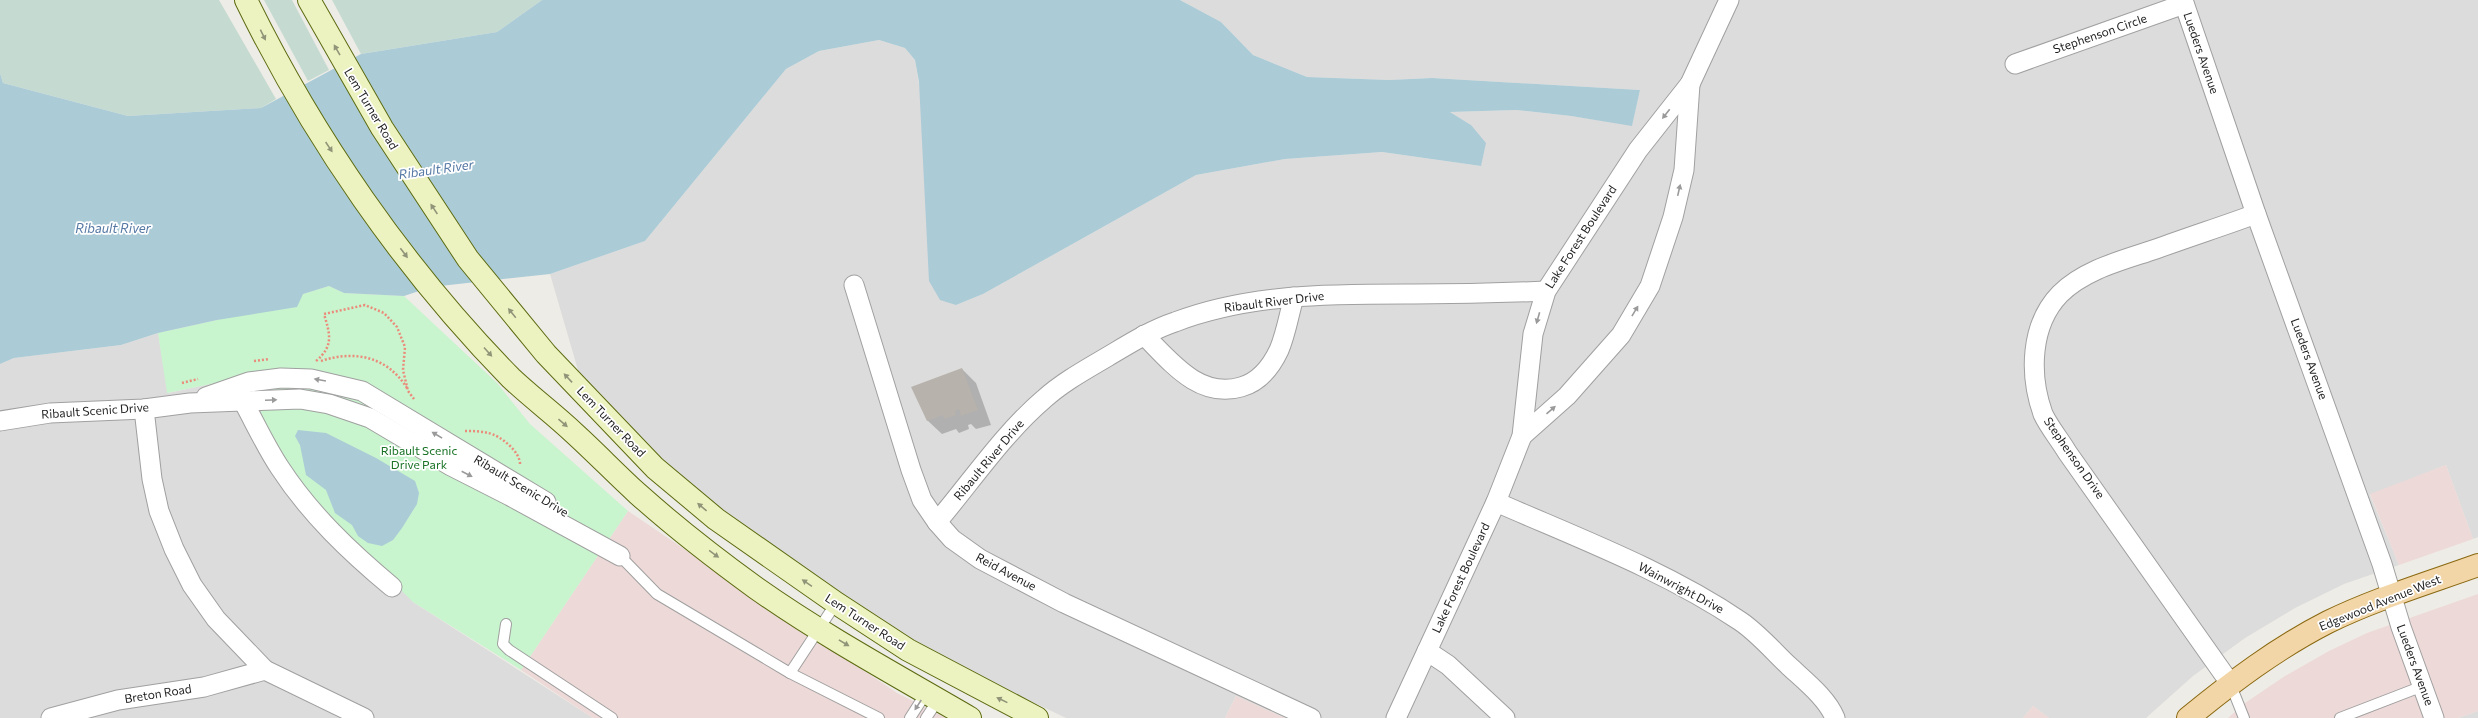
<svg xmlns="http://www.w3.org/2000/svg" width="2478" height="718" viewBox="0 0 2478 718" font-family="Commissioner,sans-serif">
<style>
.residential{fill:#dddcdc}
.commercial{fill:#edd9d7}
.wetland{fill:#c5dbd2}
.park{fill:#c8f4ce}
.water{fill:#abcbd7}
.shadow{fill:#0003}
.building{fill:#b7b2ac}
.lines{fill:none;stroke-linecap:round;stroke-linejoin:round}
.lane-casing{stroke:#a0a0a0;stroke-width:12}
.street-casing{stroke:#a0a0a0;stroke-width:21}
.secondary-casing{stroke:#5c6b11;stroke-width:24}
.primary-casing{stroke:#896810;stroke-width:24}
.path{stroke:#eb8c7b;stroke-width:2.5;stroke-dasharray:2 2;stroke-linecap:butt}
.lane{stroke:#fff;stroke-width:10}
.street{stroke:#fff;stroke-width:19}
.secondary{stroke:#edf3c0;stroke-width:22}
.primary{stroke:#f2d6a7;stroke-width:22}
.oneway{fill:#909478}
.oneway2{fill:#9a9a9a}
.labels{text-anchor:middle;stroke-width:3.5;stroke-linejoin:round;paint-order:stroke}
.street-label{font-size:12px;fill:#1f1f1f;stroke:#fff}
.park-label{font-size:12px;fill:#177224;stroke:#fff}
.water-label{font-size:13px;font-style:italic;fill:#5578a4;stroke:#fff}
</style>
<rect width="100%" height="100%" fill="#eeece6"/>
<g class="residential">
<path d="M1180,0h1298v537l-5,2 -27,-74 -76,30 29,70 -55,19 -49,24 -50,30 -52,38 -47,42h-97l-16,-12 -10,12h-738l-49,-22 -11,22h-159l-108,-52 -80,-47 -163,-113 -59,-50 -76,-79 -30,-103 95,-33 141,-172 33,-18 60,-11 26,8 10,12 41,245 27,-11 213,-119 89,-16 97,-7 99,14 -10,-41 -21,-13 66,-2 55,6 61,9 8,-35 -208,-12 -43,2 -82,-3 -54,-22 -32,-33z"/>
<path d="M158,333l10,60 86,-18 159,227 180,116h-593v-354l14,-6 107,-13z"/>
<path d="M2478,711v7h-20z"/>
</g>
<g class="commercial">
<path d="M2446,465l27,74 -74,26 -29,-71z"/>
<path d="M628,511l269,182 49,25h-353l-72,-48z"/>
<path d="M2478,594v117l-20,7h-230l17,-15 40,-27 44,-25 38,-18z"/>
<path d="M1236,696l49,22h-60z"/>
<path d="M2033,706l16,12h-26z"/>
</g>
<g class="wetland">
<path d="M0,0h219l57,99 -15,9 -133,8 -125,-33 -3,-10z"/>
<path d="M264,0h28l37,70 -21,11z"/>
<path d="M332,0h210l-45,32 -136,22z"/>
</g>
<path class="park" d="M329,286l15,7 60,3 93,87 33,41 98,87 -107,159 -108,-68 -71,-70 -43,-50 -36,-60 -9,-47 -87,18 -9,-60 59,-13z"/>
<g class="water">
<path d="M542,0h638l41,22 32,33 54,22 82,3 43,-2 208,12 -8,36 -61,-10 -55,-6 -66,2 21,13 15,18 -5,23 -99,-14 -97,7 -89,16 -213,119 -27,11 -16,-5 -11,-19 -10,-199 -4,-22 -10,-12 -26,-8 -60,11 -33,18 -141,172 -95,33 -119,13 -27,9 -60,-3 -15,-7 -26,8 -6,13 -80,13 -59,13 -37,12 -107,13 -14,6v-291l3,10 125,33 133,-8 100,-54 136,-22z"/>
<path d="M298,430l28,3 50,25 39,23 4,12 -2,11 -15,24 -9,12 -11,6 -14,-3 -10,-7 -6,-11 -17,-12 -9,-23 -20,-15 -6,-30 -5,-9z"/>
</g>
<path class="shadow" d="M962,369l14,14 15,42 -15,4 -5,-5 -3,1 1,4 -10,4 -3,-4 -14,5 -15,-14z"/>
<path class="building" d="M962,368l16,42 -17,6 -2,-7 -4,2 1,4 -12,4 -1,-4 -16,6 -16,-34z"/>
<g class="lines">
<g class="lane-casing">
<g id="lane">
<path d="M620,556l37,38 133,79 46,-70"/>
<path d="M506,624l-3,20 6,6 103,68"/>
<path d="M790,673l89,45"/>
<path d="M2230,683l14,35"/>
<path d="M910,718l16,-25"/>
<path d="M926,718l12,-18"/>
<path d="M2340,718l83,-32"/>
</g>
</g>
<g class="street-casing">
<g id="street">
<path d="M2183,0l73,214 126,350 19,63 33,91"/>
<path d="M2015,64l169,-60"/>
<path d="M854,285l57,185 11,30 15,22 15,17 28,20 84,44 247,115"/>
<path d="M1144,335c27,27 55,64 97,52 18,-5 30,-20 38,-37 7,-16 10,-36 15,-53"/>
<path d="M206,397l43,-15 32,-4 30,1 51,12 184,111"/>
<path d="M243,401c12,22 23,46 37,67 30,46 70,84 112,119"/>
<path d="M144,409l8,70 7,32 15,38 18,36 24,34 49,51 99,48"/>
<path d="M0,421l50,-8 94,-4 46,-6 110,-4 29,5 41,14 81,48 59,30 110,60"/>
<path d="M1522,436l45,-40 54,-61 29,-49 23,-69 11,-47 6,-86"/>
<path d="M1496,502c82,36 170,69 244,119 18,12 34,31 49,45 16,15 38,32 46,52"/>
<path d="M937,522c34,-40 67,-89 107,-123 19,-17 41,-29 63,-42 22,-13 44,-27 68,-35 76,-29 159,-28 239,-28 44,0 88,-1 132,-3"/>
<path d="M1427,651l21,14 57,53"/>
<path d="M2230,683l-163,-231c-7,-12 -18,-25 -24,-38 -14,-39 -13,-89 17,-120 25,-25 64,-34 96,-45 33,-12 67,-23 100,-35"/>
<path d="M51,718l67,-18 86,-13 61,-17"/>
<path d="M1396,718l100,-216 26,-66 11,-102 13,-43 92,-141 52,-66 39,-84"/>
</g>
</g>
<g class="secondary-casing">
<g id="secondary">
<path d="M246,0c67,137 158,269 265,378 20,19 43,36 63,55 22,20 42,41 64,61 37,33 78,65 118,94 68,48 142,88 214,130"/>
<path d="M309,0l73,128 86,131 78,95 109,114 61,51 120,84 72,47 129,68"/>
</g>
</g>
<g class="primary-casing">
<path id="primary" d="M2188,718c44,-36 89,-70 140,-96 47,-23 100,-39 150,-57"/>
</g>
<g class="path">
<path d="M254,361l15,-2"/>
<path d="M316,361c18,-15 14,-27 8,-47l41,-9 19,8 13,14 8,20 -2,23 5,21 6,8"/>
<path d="M321,361c33,-11 66,-5 86,27"/>
<path d="M182,383l16,-4"/>
<path d="M465,431c8,0 16,0 23,2 12,2 33,19 32,32"/>
</g>
<use href="#lane" class="lane"/>
<use href="#street" class="street"/>
<use href="#secondary" class="secondary"/>
<use href="#primary" class="primary"/>
</g>
<defs><path id="oneway-solid" d="M-6-.8H1V-3.2L6.5 0L1 3.2V.8H-6Z"/></defs>
<g class="oneway">
<use href="#oneway-solid" transform="translate(263 35) rotate(64)"/>
<use href="#oneway-solid" transform="translate(337 50) rotate(-120)"/>
<use href="#oneway-solid" transform="translate(329 147) rotate(56)"/>
<use href="#oneway-solid" transform="translate(434 209) rotate(-124)"/>
<use href="#oneway-solid" transform="translate(404 253) rotate(53)"/>
<use href="#oneway-solid" transform="translate(512 313) rotate(-129)"/>
<use href="#oneway-solid" transform="translate(488 352) rotate(48)"/>
<use href="#oneway-solid" transform="translate(568 378) rotate(-133)"/>
<use href="#oneway-solid" transform="translate(563 423) rotate(41)"/>
<use href="#oneway-solid" transform="translate(702 507) rotate(-140)"/>
<use href="#oneway-solid" transform="translate(714 554) rotate(36)"/>
<use href="#oneway-solid" transform="translate(807 583) rotate(-146)"/>
<use href="#oneway-solid" transform="translate(844 643) rotate(31)"/>
<use href="#oneway-solid" transform="translate(1002 700) rotate(-154)"/>
</g>
<g class="oneway2">
<use href="#oneway-solid" transform="translate(1666 114) rotate(128)"/>
<use href="#oneway-solid" transform="translate(1679 190) rotate(-77)"/>
<use href="#oneway-solid" transform="translate(1635 311) rotate(-59)"/>
<use href="#oneway-solid" transform="translate(1538 318) rotate(106)"/>
<use href="#oneway-solid" transform="translate(320 380) rotate(-170)"/>
<use href="#oneway-solid" transform="translate(271 400) rotate(-2)"/>
<use href="#oneway-solid" transform="translate(1551 410) rotate(-41)"/>
<use href="#oneway-solid" transform="translate(437 435) rotate(-149)"/>
<use href="#oneway-solid" transform="translate(467 474) rotate(27)"/>
<use href="#oneway-solid" transform="translate(918 705) rotate(123)"/>
</g>
<g class="labels">
<g class="street-label">
<text transform="translate(2100 34) rotate(-19)" y="4">Stephenson Circle</text>
<text transform="translate(2201 53) rotate(71)" y="4">Lueders Avenue</text>
<text transform="translate(371 109) rotate(59)" y="4">Lem Turner Road</text>
<text transform="translate(1581 237) rotate(-57)" y="4">Lake Forest Boulevard</text>
<text transform="translate(1274 302) rotate(-7)" y="4">Ribault River Drive</text>
<text transform="translate(2309 359) rotate(70)" y="4">Lueders Avenue</text>
<text transform="translate(95 411) rotate(-4)" y="4">Ribault Scenic Drive</text>
<text transform="translate(611 422) rotate(46)" y="4">Lem Turner Road</text>
<text transform="translate(2074 458) rotate(55)" y="4">Stephenson Drive</text>
<text transform="translate(989 460) rotate(-50)" y="4">Ribault River Drive</text>
<text transform="translate(521 486) rotate(31)" y="4">Ribault Scenic Drive</text>
<text transform="translate(1006 572) rotate(28)" y="4">Reid Avenue</text>
<text transform="translate(1461 578) rotate(-65)" y="4">Lake Forest Boulevard</text>
<text transform="translate(1681 588) rotate(28)" y="4">Wainwright Drive</text>
<text transform="translate(2380 603) rotate(-22)" y="4">Edgewood Avenue West</text>
<text transform="translate(865 622) rotate(33)" y="4">Lem Turner Road</text>
<text transform="translate(2415 665) rotate(70)" y="4">Lueders Avenue</text>
<text transform="translate(158 694) rotate(-9)" y="4">Breton Road</text>
</g>
<g class="park-label">
<text x="419" y="455">Ribault Scenic<tspan x="419" dy="14">Drive Park</tspan></text>
</g>
<g class="water-label">
<text transform="translate(436 169) rotate(-8)" y="5">Ribault River</text>
<text x="113" y="233">Ribault River</text>
</g>
</g>
</svg>
